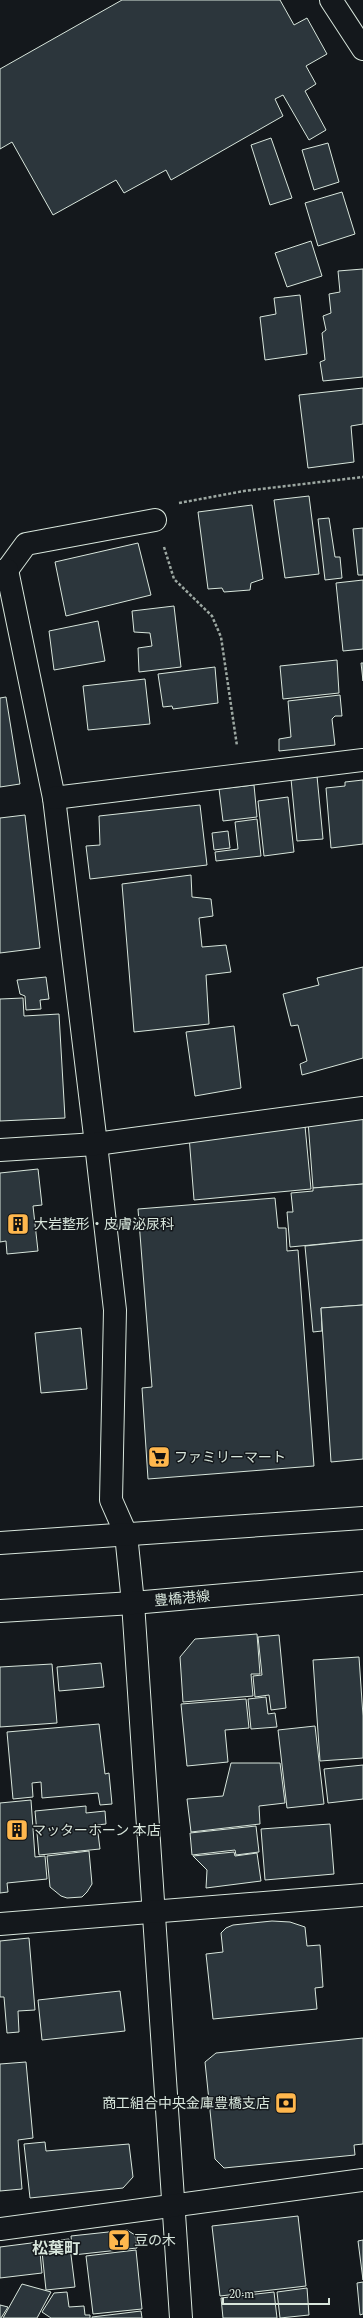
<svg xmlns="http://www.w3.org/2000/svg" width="363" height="2318" viewBox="0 0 363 2318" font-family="Spectral,'Noto Sans JP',serif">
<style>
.building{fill:#2c363c;stroke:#d8e6dc}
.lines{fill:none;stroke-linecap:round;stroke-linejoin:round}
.minor-casing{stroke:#d8e6dc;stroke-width:24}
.major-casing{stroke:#d8e6dc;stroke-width:24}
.path{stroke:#9da8a2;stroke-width:2.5;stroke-dasharray:3 2;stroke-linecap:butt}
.minor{stroke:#14181c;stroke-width:22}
.major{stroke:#14181c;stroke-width:22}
.labels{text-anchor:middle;stroke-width:3;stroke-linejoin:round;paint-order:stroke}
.poi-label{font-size:14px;fill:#d8e6dc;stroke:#14181c;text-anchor:start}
.street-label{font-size:14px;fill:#d8e6dc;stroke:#14181c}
.quarter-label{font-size:16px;font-weight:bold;fill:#d8e6dc;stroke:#14181c}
</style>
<rect width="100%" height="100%" fill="#14181c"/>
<g class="building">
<path d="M122,0h158l14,25 13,-7 20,36 -21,12 10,18 -11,7 21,39 -17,10 -26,-45 -8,4 8,17 -112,64 -5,-10 -42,23 -8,-13 -63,35 -41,-73 -12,7v-80z"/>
<path d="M271,138l21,60 -22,7 -19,-60z"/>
<path d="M328,143l11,39 -25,8 -12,-40z"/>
<path d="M342,192l13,42 -37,12 -13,-43z"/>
<path d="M311,241l11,35 -35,11 -12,-34z"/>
<path d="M363,269v108l-40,4 -3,-19 5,-2 -3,-27 4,-3 -3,-14 8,-3 -2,-19 11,-2 -2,-21z"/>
<path d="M300,295l7,59 -42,6 -5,-43 16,-3 -2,-16z"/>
<path d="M363,388v36l-12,2 3,36 -46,6 -9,-73z"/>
<path d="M309,496l10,78 -34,4 -11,-78z"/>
<path d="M252,505l11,74 -12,4 -1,7 -26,2 -2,-4 -14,1 -10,-77z"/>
<path d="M329,518l6,39h5l2,21 -17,2 -7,-61z"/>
<path d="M363,528v47h-5l-5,-46z"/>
<path d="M138,543l13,52 -85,21 -11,-54z"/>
<path d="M363,580v69l-20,2 -7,-68z"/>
<path d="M174,606l7,61 -42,5 -1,-24 14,-2 -2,-13 -16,-1 -2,-21z"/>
<path d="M98,621l7,40 -51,9 -5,-39z"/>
<path d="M337,660l2,33 -56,6 -3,-33z"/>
<path d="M361,663h2v18z"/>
<path d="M215,667l3,36 -45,6 -1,-3 -9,1 -5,-33z"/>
<path d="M145,679l5,45 -62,6 -5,-44z"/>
<path d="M340,695l2,21h-7l-3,3 3,26 -56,6v-12l12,-2 -3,-36z"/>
<path d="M6,697l14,87 -20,3v-89z"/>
<path d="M317,776l6,63 -26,2 -6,-62z"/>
<path d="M363,780v64l-32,4 -5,-60 19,-2v-4z"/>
<path d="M254,785l3,32 -34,4 -4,-32z"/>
<path d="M288,797l6,55 -30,4 -6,-55z"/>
<path d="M200,805l7,60 -117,14 -4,-33 14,-1 -1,-29z"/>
<path d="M25,815l15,133 -40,5v-135z"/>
<path d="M257,819l4,37 -45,5 -1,-9 23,-3 -3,-27z"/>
<path d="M228,831l2,17 -16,2 -2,-17z"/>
<path d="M191,875l1,22 19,2 2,17 -14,2 3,29 24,-2 5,27 -25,3 3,49 -75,8 -12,-148z"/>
<path d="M363,967v91l-61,17 -2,-11 7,-3 -9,-36 -7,1 -8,-32 36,-9 -2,-7z"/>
<path d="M46,977l3,22 -9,1 1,9 -15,1 -1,-14 -5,-2 -3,-14z"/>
<path d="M23,998l1,18 35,-2 6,104 -65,3v-122z"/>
<path d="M234,1026l7,62 -46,8 -9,-64z"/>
<path d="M363,1114v70l-50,4 -5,-67z"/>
<path d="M305,1126l6,63 -117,11 -5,-64z"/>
<path d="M38,1169l4,36 -9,1 5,45 -31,3 -1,-13 -6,1v-69z"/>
<path d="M363,1184v56l-73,7 -3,-35h6l-2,-19 22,-2v-3z"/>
<path d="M275,1198l3,30h8l1,23 11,-1 16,216 -166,13 -6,-91 10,-1 -14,-178z"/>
<path d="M363,1240v65l-42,3 1,23 -9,1 -8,-86z"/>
<path d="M363,1305v154l-32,3 -10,-154z"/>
<path d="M81,1328l6,61 -46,4 -6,-60z"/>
<path d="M257,1634l3,40h-9l2,22 -70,6 -3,-45 15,-18z"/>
<path d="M279,1635l7,73 -15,2 -2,-15 -14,2 -2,-21 9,-1 -4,-38z"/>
<path d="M359,1657l4,59v42l-43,3 -7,-101z"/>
<path d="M101,1663l3,24 -45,4 -2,-24z"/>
<path d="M52,1664l5,59 -57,4v-60z"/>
<path d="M266,1697l2,17 7,-1 2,14 -26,2 -3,-30z"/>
<path d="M246,1699l3,29 -24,2 3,32 -41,4 -6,-62z"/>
<path d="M99,1724l6,50 4,-1 3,31 -12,1 -2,-12 -56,5 -1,-16 -9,1 1,14 -20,2 -6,-67z"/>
<path d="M315,1726l9,78 -37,4 -9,-78z"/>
<path d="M231,1763h49l5,40 -26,3 1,18 -69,8 -4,-33 36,-3z"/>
<path d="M363,1765v34l-35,4 -4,-34z"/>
<path d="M31,1800l4,57 10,-1 2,23 -40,4 1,9 -8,1v-90z"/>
<path d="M86,1806v7l19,-2 1,13 -9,1 3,24 -61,6 -4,-44z"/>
<path d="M330,1824l4,50 -69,6 -4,-51z"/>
<path d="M256,1826l3,26 -23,3 -1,-5 -43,5 -2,-22z"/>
<path d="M89,1851l3,33 -5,8 -5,5 -15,1 -6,-2 -11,-9 -3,-31z"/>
<path d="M234,1852l1,4 22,-3 4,28 -55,7 1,-18 -14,-14z"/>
<path d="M272,1921l18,1 15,5 2,19 13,-1 3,42 -8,1 2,21 -104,10 -7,-65 17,-2 -2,-19 5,-5 7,-3z"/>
<path d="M29,1938l6,72 -17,1 1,21 -12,1 -3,-36h-4v-56z"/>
<path d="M120,1991l5,40 -83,9 -4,-40z"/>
<path d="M363,2038v106l-9,1 1,10 -131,13 -9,-9 -10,-97 11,-9z"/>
<path d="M26,2062l7,76 -15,2 4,49 -22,2v-127z"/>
<path d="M45,2142l1,9 83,-7 4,33 -10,11 -93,10 -6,-54z"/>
<path d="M298,2216l8,70 -86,10 -8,-70z"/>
<path d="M127,2230l8,5 2,13 -64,7 -2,-19z"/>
<path d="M69,2239l6,48 -29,3 -5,-48z"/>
<path d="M363,2240v40l-5,-39z"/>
<path d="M39,2242l3,31 -42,5v-31z"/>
<path d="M136,2250l6,59 -49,5 -7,-58z"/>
<path d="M363,2282v32l-3,1 -3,-32z"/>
<path d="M22,2284l29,8 -14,26h-34z"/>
<path d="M307,2288l2,27 -29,3 -3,-26z"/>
<path d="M67,2292l2,15 15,-1 1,9h5v3h-39l-9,-6 12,-19z"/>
<path d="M274,2292l3,26h-54l-2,-20z"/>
<path d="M0,2305l8,2 -7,11h-1z"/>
<path d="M141,2311l1,7h-50v-1z"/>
</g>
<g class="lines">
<g class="minor-casing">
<g id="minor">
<path d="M331,0l32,49"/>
<path d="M7,570l19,-26 129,-24"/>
<path d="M0,571l7,-1 47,228 42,346 19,166 -4,190 15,34 7,69 48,715"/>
<path d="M54,798l309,-38"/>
<path d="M0,1150l96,-6 267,-36"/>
<path d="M0,1924l363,-29"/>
<path d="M0,2229l363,-49"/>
</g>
</g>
<g class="major-casing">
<g id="major">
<path d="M0,1543l363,-25"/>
<path d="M0,1611l133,-8 230,-20"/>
</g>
</g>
<g class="path">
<path d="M179,503l65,-12 119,-14"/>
<path d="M164,547l10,32 38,37 9,21 16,109"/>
</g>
<use href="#minor" class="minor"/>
<use href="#major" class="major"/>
</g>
<defs>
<g id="building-square" transform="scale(1.15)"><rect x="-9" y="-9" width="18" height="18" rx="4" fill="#ffb74d" stroke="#14181c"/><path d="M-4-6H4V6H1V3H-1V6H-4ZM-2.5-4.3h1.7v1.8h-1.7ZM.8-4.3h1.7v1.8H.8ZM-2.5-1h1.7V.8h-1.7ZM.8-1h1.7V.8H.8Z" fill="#111"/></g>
<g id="supermarket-square" transform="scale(1.15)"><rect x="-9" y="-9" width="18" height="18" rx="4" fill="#ffb74d" stroke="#14181c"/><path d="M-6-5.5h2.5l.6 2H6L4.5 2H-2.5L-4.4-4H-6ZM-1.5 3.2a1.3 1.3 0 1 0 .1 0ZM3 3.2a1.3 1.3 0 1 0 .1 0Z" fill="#111"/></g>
<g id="bank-square" transform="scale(1.15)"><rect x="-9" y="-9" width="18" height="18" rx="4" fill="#ffb74d" stroke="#14181c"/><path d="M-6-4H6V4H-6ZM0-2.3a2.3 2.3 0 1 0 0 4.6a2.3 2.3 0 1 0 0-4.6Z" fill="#111"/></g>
<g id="bar-square" transform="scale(1.15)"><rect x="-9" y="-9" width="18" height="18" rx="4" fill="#ffb74d" stroke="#14181c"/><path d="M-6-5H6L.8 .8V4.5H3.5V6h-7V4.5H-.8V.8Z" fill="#111"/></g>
</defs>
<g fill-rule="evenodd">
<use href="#building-square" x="18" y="1224"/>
<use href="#supermarket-square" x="159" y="1457"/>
<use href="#building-square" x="17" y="1830"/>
<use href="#bank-square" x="286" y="2103"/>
<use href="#bar-square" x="119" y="2240"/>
</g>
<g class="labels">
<g class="poi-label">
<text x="34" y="1229">大岩整形・皮膚泌尿科</text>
<text x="174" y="1462">ファミリーマート</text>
<text x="32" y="1835">マッターホーン 本店</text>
<text x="270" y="2108" text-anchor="end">商工組合中央金庫豊橋支店</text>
<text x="134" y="2245">豆の木</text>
</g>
<g class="street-label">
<text transform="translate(182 1598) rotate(-5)" y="5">豊橋港線</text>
</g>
<g class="quarter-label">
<text x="56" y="2254">松葉町</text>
</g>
</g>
<path d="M223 2298v6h106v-6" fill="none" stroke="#d8e6dc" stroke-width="2"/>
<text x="229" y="2298" font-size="12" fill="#d8e6dc" stroke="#14181c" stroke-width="3" paint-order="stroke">20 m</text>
</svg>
